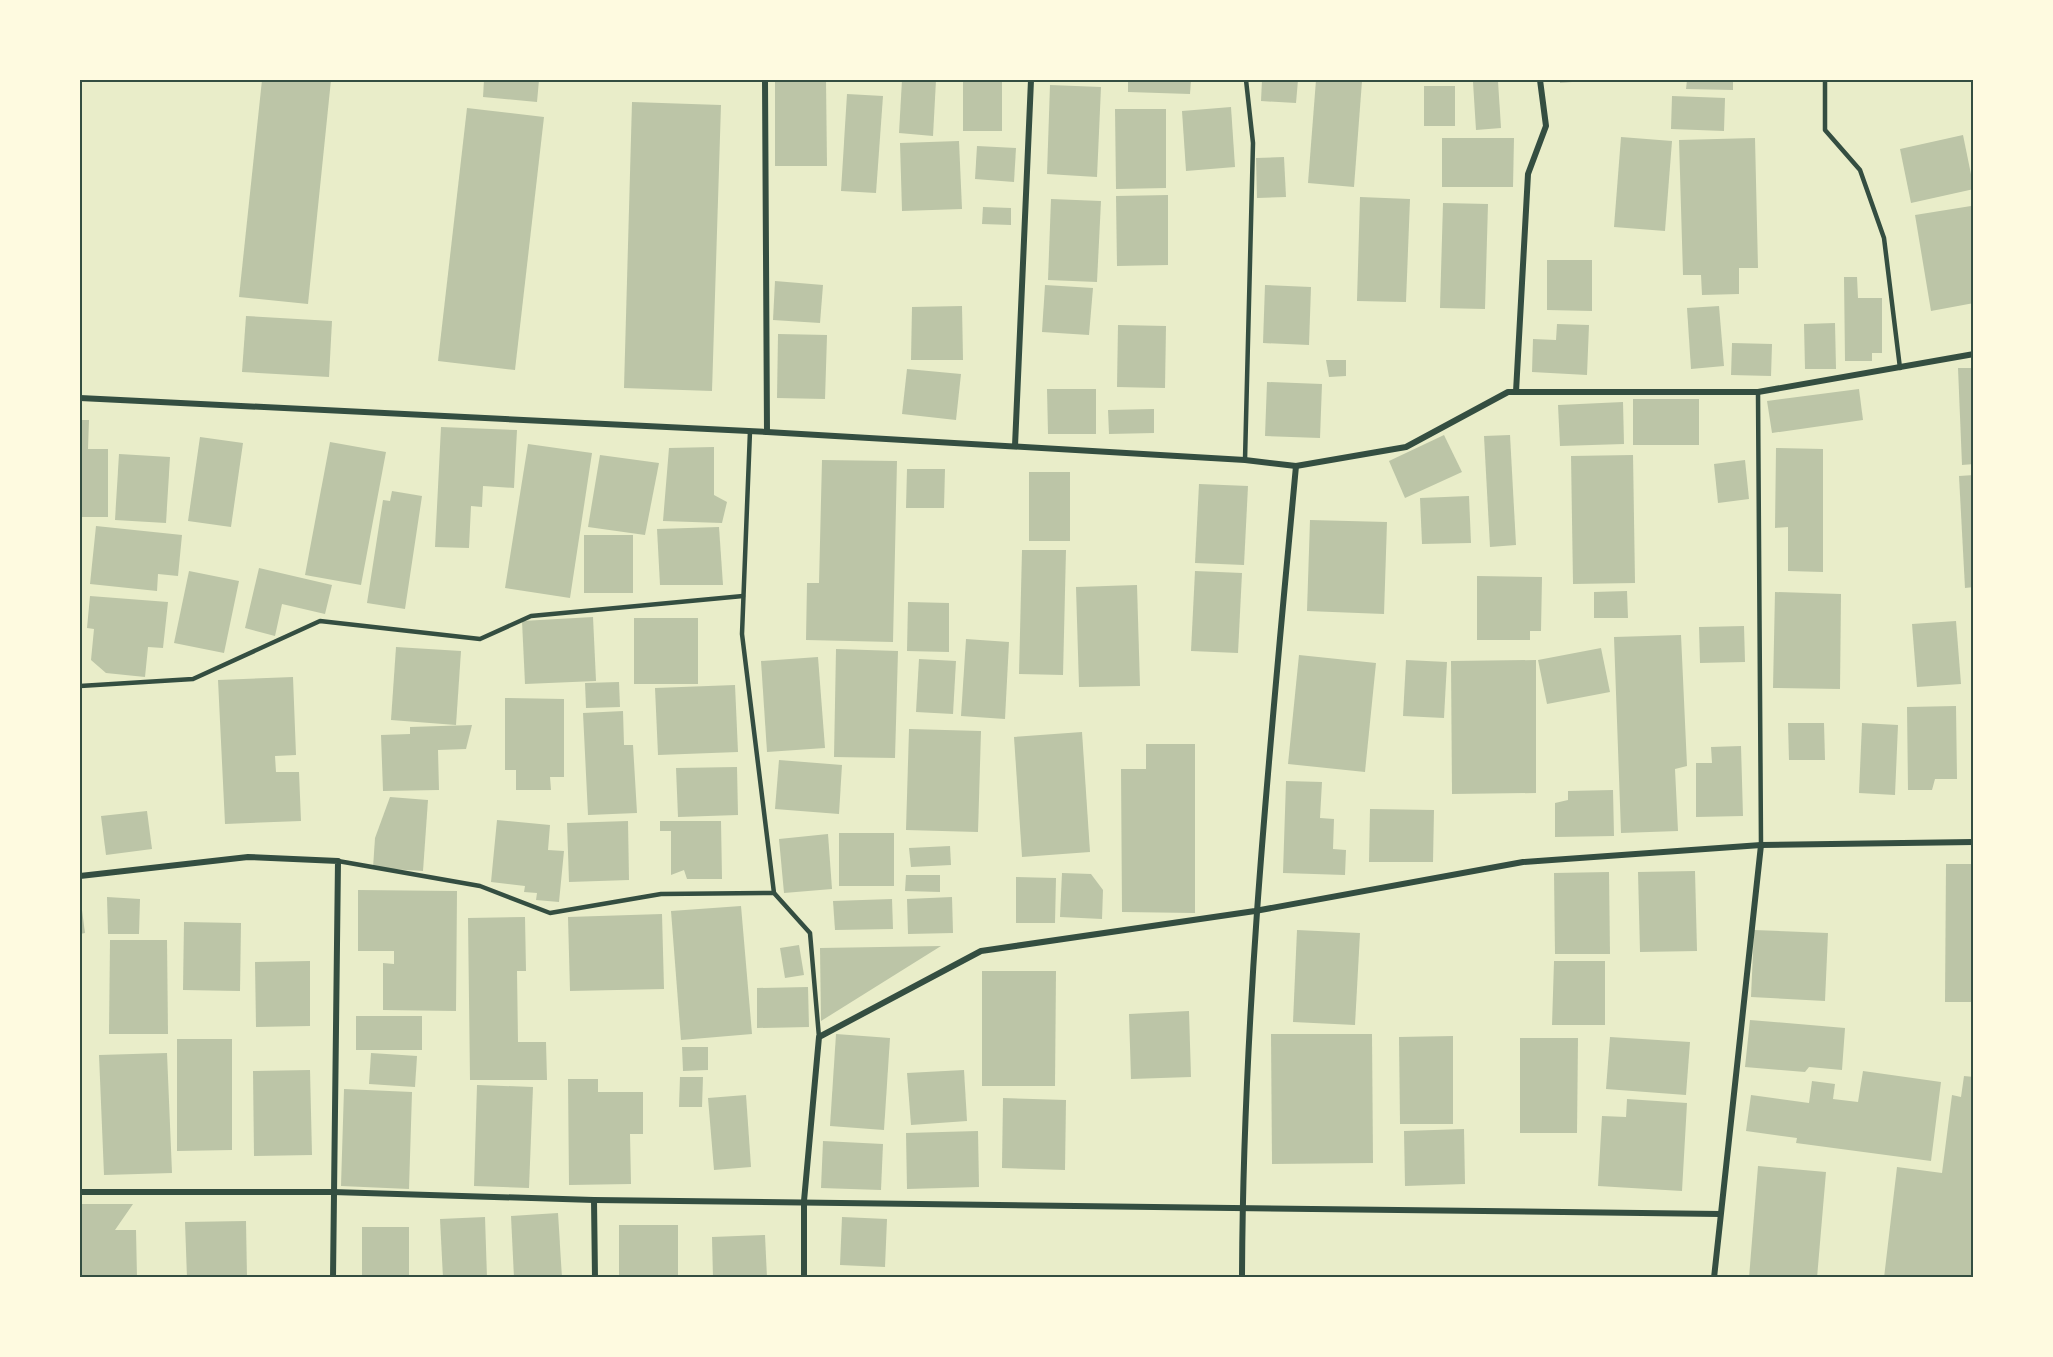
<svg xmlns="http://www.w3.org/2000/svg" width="2053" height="1357" viewBox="0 0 2053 1357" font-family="Arial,sans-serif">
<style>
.building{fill:#bcc5a7}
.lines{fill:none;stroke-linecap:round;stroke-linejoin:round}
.service{stroke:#344e41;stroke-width:4.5}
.minor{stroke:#344e41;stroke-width:6}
.neatline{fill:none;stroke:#344e41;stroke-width:2}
</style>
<rect width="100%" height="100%" fill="#e9edc9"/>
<g class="building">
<path d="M262,80h69l-23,224 -69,-7z"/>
<path d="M484,80h55l-2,22 -54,-5z"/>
<path d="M775,80h51l1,86h-52z"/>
<path d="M902,80h34l-3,56 -34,-3z"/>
<rect x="963" y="80" width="39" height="51"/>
<path d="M1128,80h63l-1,14 -62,-2z"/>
<path d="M1262,80h36l-2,23 -35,-2z"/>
<path d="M1316,80l46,1 -8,106 -46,-4z"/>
<path d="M1560,80h24v1l-24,2z"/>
<path d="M1687,80h46v10l-47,-1z"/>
<path d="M1498,81l3,47 -25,2 -3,-48z"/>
<path d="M1050,85l51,2 -4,90 -50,-3z"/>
<rect x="1424" y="86" width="31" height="40"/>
<path d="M847,94l36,2 -7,97 -35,-2z"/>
<path d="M1672,96l53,2 -1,33 -53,-2z"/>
<path d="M632,102l89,3 -9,286 -88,-3z"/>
<path d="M1231,107l4,60 -49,4 -4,-60z"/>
<path d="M467,108l77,9 -29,253 -77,-9z"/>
<path d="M1115,109h51v79l-50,1z"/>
<path d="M1963,135l11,54 -63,14 -11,-54z"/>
<path d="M1621,137l51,4 -7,90 -51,-4z"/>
<path d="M1442,138h72l-1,49h-71z"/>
<path d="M1755,138l3,130h-19v26l-37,1 -1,-20h-18l-4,-135z"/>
<path d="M959,141l3,68 -60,2 -2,-68z"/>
<path d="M977,146l39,2 -2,34 -39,-3z"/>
<path d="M1284,157l2,40 -29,1 -1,-40z"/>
<path d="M1168,195v70l-51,1 -1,-70z"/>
<path d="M1360,197l50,2 -4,103 -49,-1z"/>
<path d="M1051,199l50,2 -4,81 -49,-2z"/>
<path d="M1443,203l45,1 -3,105 -45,-1z"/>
<path d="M1971,206l3,97 -43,8 -16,-96z"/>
<path d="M983,207l28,1v17l-29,-1z"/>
<path d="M1547,260h45v51l-45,-1z"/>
<path d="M1844,277h13l1,21h24v55h-10v8h-27z"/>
<path d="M775,281l48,4 -3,38 -47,-3z"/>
<path d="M1045,285l48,3 -4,47 -47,-3z"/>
<path d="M1265,285l46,2 -2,58 -46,-2z"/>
<path d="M962,306l1,54h-52l1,-53z"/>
<path d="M1719,306l5,60 -33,3 -4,-61z"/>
<path d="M246,316l86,5 -3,56 -87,-5z"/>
<path d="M1835,323l1,46h-31l-1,-45z"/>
<path d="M1557,324l32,1 -2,50 -55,-3 1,-33 23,1z"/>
<path d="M1118,325l48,1 -1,62 -48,-1z"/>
<path d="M778,334l49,1 -2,64 -48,-1z"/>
<path d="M1732,343l40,1 -1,32 -40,-1z"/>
<path d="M1326,360h20v16l-17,1z"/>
<path d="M1958,368h16v96l-12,1z"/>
<path d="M907,369l54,5 -5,46 -54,-6z"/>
<path d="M1267,382l55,2 -2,54 -55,-2z"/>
<path d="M1047,389h49v45h-48z"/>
<path d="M1859,389l4,31 -91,13 -5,-32z"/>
<rect x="1633" y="399" width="66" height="46"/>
<path d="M1623,402l1,42 -64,2 -2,-41z"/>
<path d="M1154,409v24l-45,1 -1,-24z"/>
<path d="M80,420h9l-1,29h20v68h-28z"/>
<path d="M441,427l76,3 -3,58 -31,-2 -1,21 -11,-1 -2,42 -34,-1z"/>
<path d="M1444,435l18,37 -57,26 -16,-37z"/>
<path d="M1510,435l6,110 -26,2 -6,-111z"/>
<path d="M200,437l43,6 -12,84 -43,-6z"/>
<path d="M330,442l56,10 -25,133 -56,-10z"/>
<path d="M528,444l64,9 -22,145 -65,-10z"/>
<path d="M714,447v48l13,7 -5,21 -59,-2 6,-73z"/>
<path d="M1776,448l47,1v123l-35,-1v-44l-13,1z"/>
<path d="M119,454l51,3 -4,66 -51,-3z"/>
<path d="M600,455l59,8 -14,72 -57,-8z"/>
<path d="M1633,455l2,128 -62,1 -2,-128z"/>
<path d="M822,460l75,1 -4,181 -87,-2 1,-57h12z"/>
<path d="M1745,460l4,39 -31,4 -4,-39z"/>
<path d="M907,469h38l-1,39h-38z"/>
<rect x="1029" y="472" width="41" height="69"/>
<path d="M1974,475v112l-9,1 -6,-112z"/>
<path d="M1199,484l49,2 -4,79 -49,-2z"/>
<path d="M392,491l30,5 -17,113 -38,-6 16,-103 7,1z"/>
<path d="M1469,496l2,47 -49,1 -2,-46z"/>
<path d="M1310,520l77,2 -3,92 -77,-3z"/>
<path d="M96,526l86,9 -4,41 -20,-2 -1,17 -67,-7z"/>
<path d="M719,527l4,58h-63l-3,-56z"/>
<rect x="584" y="535" width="49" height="58"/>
<path d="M1022,550h44l-3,125 -44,-1z"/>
<path d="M259,568l73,17 -7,29 -43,-10 -7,32 -30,-8z"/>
<path d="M189,571l50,10 -15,72 -50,-10z"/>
<path d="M1195,571l47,2 -4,80 -47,-2z"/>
<path d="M1477,576l65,1 -1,54h-11v9h-53z"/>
<path d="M1137,585l3,101 -61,1 -3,-100z"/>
<path d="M1627,591l1,27h-34v-26z"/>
<path d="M1775,592l66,2 -1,95 -67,-1z"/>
<path d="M90,596l78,6 -5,46 -15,-1 -3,30 -39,-4 -15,-13 3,-31 -7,-1z"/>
<path d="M908,602l41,1v49l-42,-1z"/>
<path d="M593,617l3,64 -71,3 -3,-63z"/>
<rect x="634" y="618" width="64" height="66"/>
<path d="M1956,621l5,63 -44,3 -5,-63z"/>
<path d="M1744,626l1,36 -45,1 -1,-36z"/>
<path d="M1681,635l6,131 -12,3 3,62 -57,2 -7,-196z"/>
<path d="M966,639l43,3 -4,77 -44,-3z"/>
<path d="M396,647l65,4 -5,74 -65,-5z"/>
<path d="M1601,648l9,44 -63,12 -9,-44z"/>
<path d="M836,649l62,2 -3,107 -61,-1z"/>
<path d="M1299,655l77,8 -11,109 -77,-8z"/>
<path d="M818,657l7,91 -58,4 -6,-91z"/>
<path d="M919,659l37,2 -3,53 -37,-2z"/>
<path d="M1406,660l41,2 -3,56 -41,-2z"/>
<path d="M1536,660v133l-84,1 -1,-133z"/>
<path d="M293,677l3,78 -21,1 1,16h23l2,49 -76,3 -7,-144z"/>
<path d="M619,682l1,25 -34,1 -1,-25z"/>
<path d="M735,685l3,67 -80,3 -3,-67z"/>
<path d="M505,698l59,1v78h-14l1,13h-35v-20h-11z"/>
<path d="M1956,706l1,73h-22l-3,11h-24l-1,-83z"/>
<path d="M623,711l1,34h9l4,68 -49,2 -5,-102z"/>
<path d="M1788,723h36l1,37h-36z"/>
<path d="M1862,723l36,2 -3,70 -36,-2z"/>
<path d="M472,725l-6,24 -28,1 1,40 -56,1 -2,-56 29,-1v-7z"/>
<path d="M909,729l72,2 -3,101 -72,-2z"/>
<path d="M1082,732l8,120 -68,5 -8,-120z"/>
<path d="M1146,744h49v169l-73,-1 -1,-143h25z"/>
<path d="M1741,746l2,70 -47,1v-54h16l-1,-16z"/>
<path d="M779,760l63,5 -3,49 -64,-5z"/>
<path d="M737,767l1,48 -60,2 -2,-49z"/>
<path d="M1286,781l36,1 -2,36 14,1 -1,30 13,1 -1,25 -62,-2z"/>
<path d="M1613,790l1,46 -59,1v-34l13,-3v-9z"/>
<path d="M390,797l38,3 -5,71 -50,-3 2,-30z"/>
<path d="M1370,809l64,1 -1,52h-64z"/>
<path d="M147,811l5,38 -46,6 -5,-39z"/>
<path d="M497,820l53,5 -2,25 16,1 -5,51 -23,-2 1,-7 -13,-1 1,-6 -34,-4z"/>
<path d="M628,821l1,59 -60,2 -2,-59z"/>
<path d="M660,821h61l1,58h-35l-3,-9 -13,5v-44h-11z"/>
<rect x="839" y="833" width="55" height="53"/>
<path d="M828,834l4,55 -48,4 -5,-54z"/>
<path d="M950,846l1,19 -40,2 -2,-19z"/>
<path d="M1946,864h28v138h-29z"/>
<path d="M1695,871l2,80 -57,1 -2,-80z"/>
<path d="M1609,872l1,82h-55l-1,-81z"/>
<path d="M1062,873l29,1 12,16 -1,29 -42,-2z"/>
<path d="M906,875h34v17l-35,-1z"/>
<path d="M1016,877l40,1 -1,45h-39z"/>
<path d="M358,890l99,1 -1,120 -73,-1v-47l11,1v-13h-36z"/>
<path d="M80,895l5,38 -5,1z"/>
<path d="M107,897l33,2 -1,35h-31z"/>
<path d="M952,897l1,36 -45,1 -1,-35z"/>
<path d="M892,899l1,30 -58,1 -2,-29z"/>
<path d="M741,906l11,128 -71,6 -10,-129z"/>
<path d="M662,914l2,75 -94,2 -2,-74z"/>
<path d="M525,917l1,54h-9l1,71h28l1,38h-77l-2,-162z"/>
<path d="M184,922l57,1 -1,68 -57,-1z"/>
<path d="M1297,930l63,3 -5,92 -62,-3z"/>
<path d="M1754,930l74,3 -3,68 -74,-4z"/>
<path d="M110,940h57l1,94h-59z"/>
<path d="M799,945l5,30 -19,3 -5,-30z"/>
<path d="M941,946l-120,75 -1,-73z"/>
<path d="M310,961v65l-54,1 -1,-65z"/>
<path d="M1554,961h51v64h-53z"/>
<path d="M982,971h74l-1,115h-73z"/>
<path d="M808,987l1,40 -52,1v-40z"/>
<path d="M1189,1011l2,66 -60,2 -2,-65z"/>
<rect x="356" y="1016" width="66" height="34"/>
<path d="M1750,1020l95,8 -3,42 -33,-3 -4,5 -60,-5z"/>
<path d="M836,1034l54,4 -6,92 -54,-4z"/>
<path d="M1271,1034h101l1,129 -101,1z"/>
<path d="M1453,1036v88h-53l-1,-87z"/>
<path d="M1610,1037l80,5 -4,53 -80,-6z"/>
<path d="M1520,1038h58l-1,95h-57z"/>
<path d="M177,1039h55v111l-55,1z"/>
<path d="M682,1047h26v23l-25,1z"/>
<path d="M167,1053l5,120 -68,2 -5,-120z"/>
<path d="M371,1053l46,3 -2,31 -46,-3z"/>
<path d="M310,1070l2,85 -58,1 -1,-85z"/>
<path d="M964,1070l3,51 -56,4 -4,-52z"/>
<path d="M1863,1071l78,11 -10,79 -135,-18 1,-5 -51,-7 5,-36 58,8 3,-22 23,3 -2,15 25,3z"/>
<path d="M1964,1076l10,1v201h-90l13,-111 45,6 10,-78 9,2z"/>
<path d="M680,1077h23l-1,30h-23z"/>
<path d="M568,1079h30v13h45v42h-13l1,50 -62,1z"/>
<path d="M477,1085l56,2 -4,101 -55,-2z"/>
<path d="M344,1089l68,3 -3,97 -68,-3z"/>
<path d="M746,1095l5,72 -37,3 -6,-72z"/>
<path d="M1003,1098l63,2 -1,70 -63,-2z"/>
<path d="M1627,1099l60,4 -5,88 -84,-5 4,-70 24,1z"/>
<path d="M1464,1129l1,55 -60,2 -1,-55z"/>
<path d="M978,1131l1,56 -72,2 -1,-56z"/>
<path d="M823,1141l60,3 -2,46 -60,-2z"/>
<path d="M1758,1166l68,6 -9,106h-68z"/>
<path d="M80,1204h53l-18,26h21l1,48h-57z"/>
<path d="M558,1213l4,65h-48l-3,-62z"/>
<path d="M485,1217l2,61h-44l-3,-59z"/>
<path d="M842,1217l45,2 -2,48 -45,-2z"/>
<path d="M246,1221l1,57h-60l-2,-56z"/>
<rect x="619" y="1225" width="59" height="53"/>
<rect x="362" y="1227" width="47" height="51"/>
<path d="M765,1235l2,43h-54l-1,-41z"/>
</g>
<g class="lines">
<g class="service">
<path d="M1825,80v50l35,40 24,68 16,130"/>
<path d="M1758,392l3,453"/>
<path d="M750,431l-8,203 32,259"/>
<path d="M1245,460l8,-317 -7,-63"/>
<path d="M80,686l113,-7 127,-58 160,18 51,-23 212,-20"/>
<path d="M338,861l142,25 70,27 111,-19 113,-1 36,40 9,104"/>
</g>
<g class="minor">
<path d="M765,80l2,352"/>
<path d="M1516,392l12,-218 18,-48 -6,-46"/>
<path d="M80,398l687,34 478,28 51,6 110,-19 102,-55h250l216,-38"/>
<path d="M1015,446l16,-366"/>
<path d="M80,876l168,-19 90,4 -5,417"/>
<path d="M80,1192h253l261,8 1126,14"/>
<path d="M594,1200l1,78"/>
<path d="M804,1278v-77l15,-164 162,-86 274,-40 268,-49 238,-17 213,-3"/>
<path d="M1242,1278c1,-272 29,-542 54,-812"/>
<path d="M1714,1278l47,-433"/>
</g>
</g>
<rect width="2053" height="1357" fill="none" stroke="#fefae0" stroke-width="162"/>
<rect x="81" y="81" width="1891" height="1195" class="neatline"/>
</svg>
